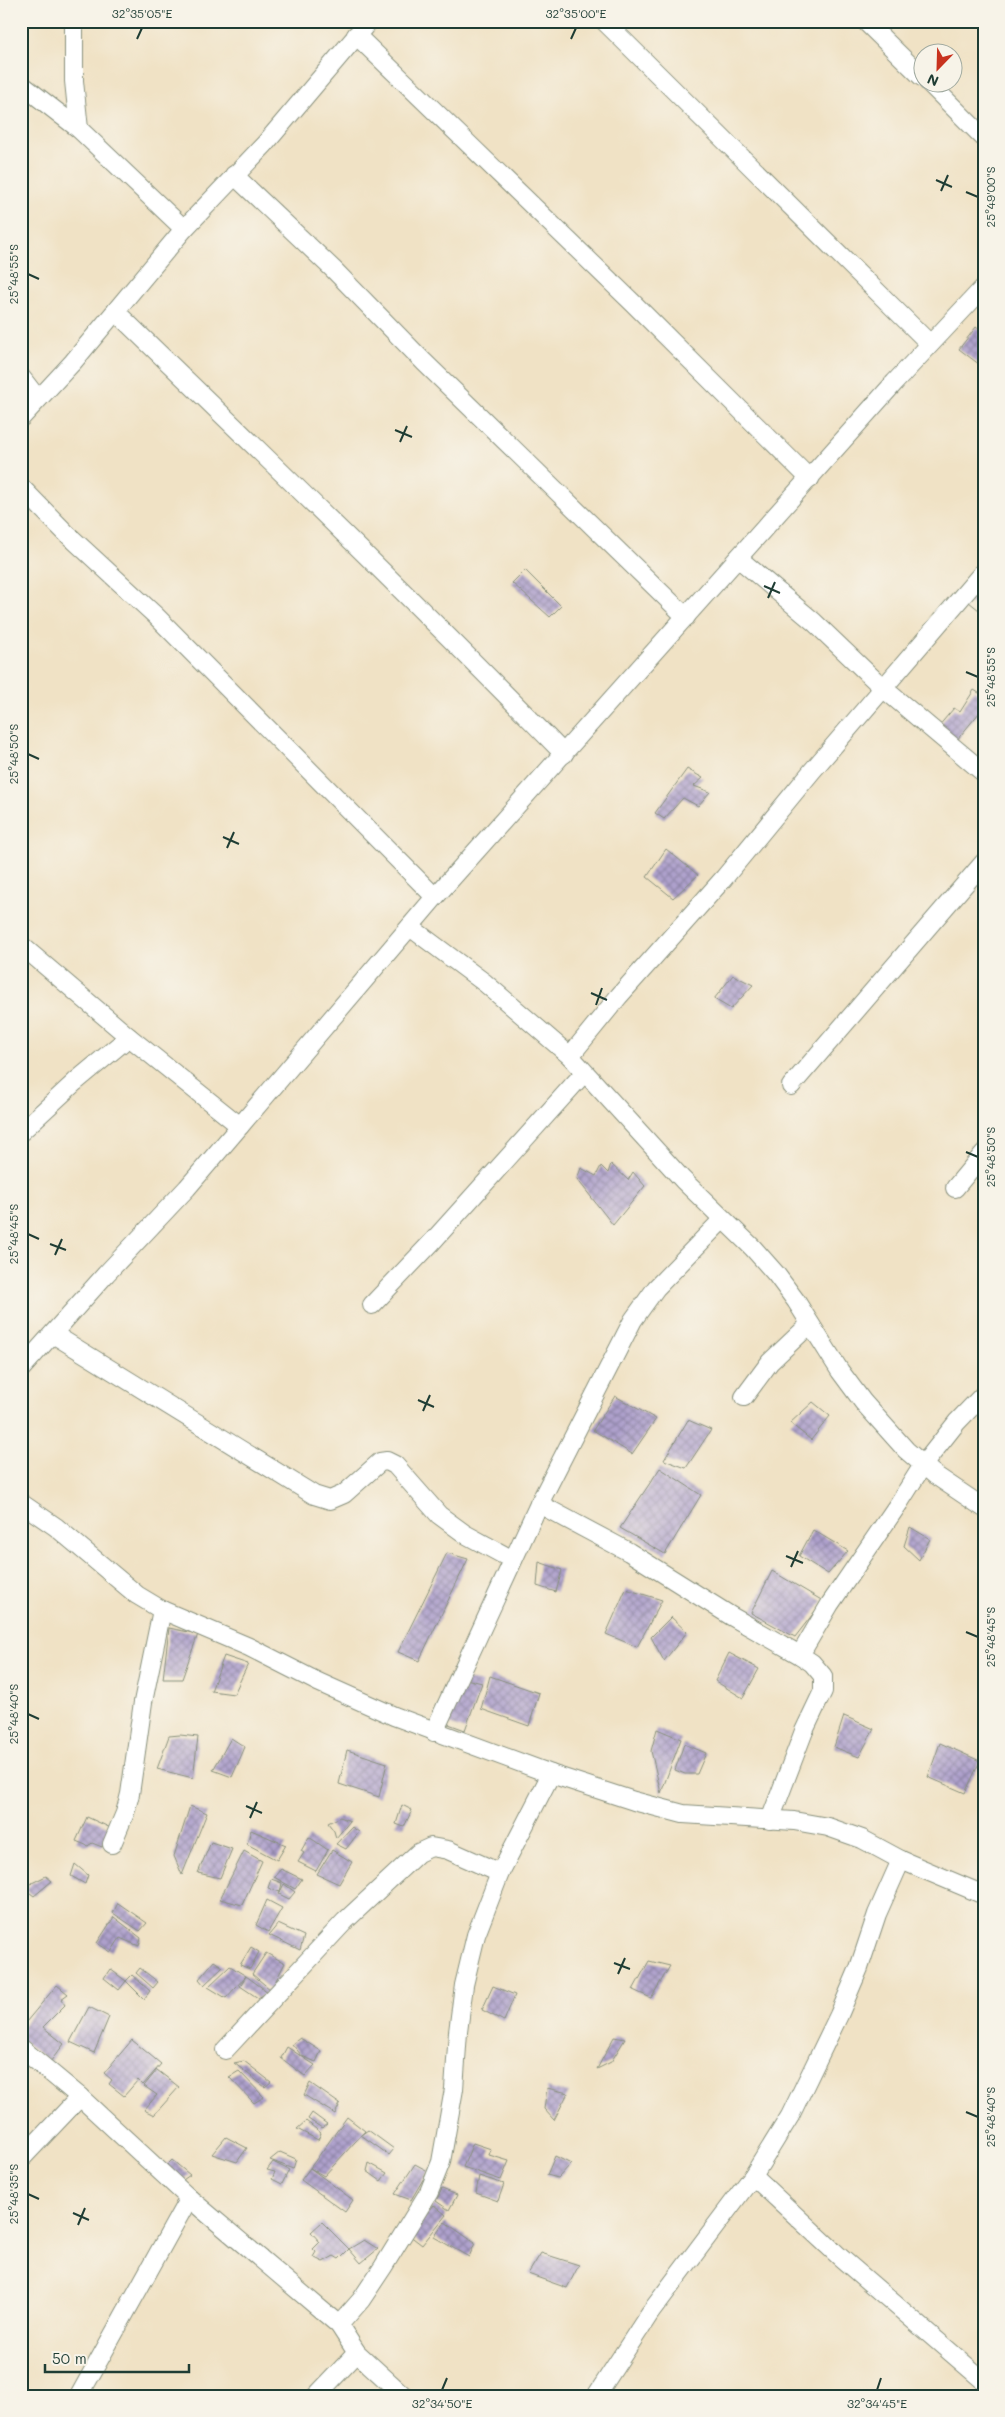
<svg xmlns="http://www.w3.org/2000/svg" width="1005" height="2417" viewBox="0 0 1005 2417" font-family="Mali,sans-serif">
<style>
.building{fill:url(#building-cross-hatch)}
.lines{fill:none;stroke-linecap:round;stroke-linejoin:round}
.street-casing{stroke:#88907c;stroke-width:20}
.street{stroke:#fff;stroke-width:18}
.ticks{fill:none;stroke:#1f3d34;stroke-width:2}
.neatline{fill:none;stroke:#1f3d34;stroke-width:2}
.ticks-label{font-size:12px;text-anchor:middle;fill:#1f3d34}
</style>
<defs>
<pattern id="building-cross-hatch" width="8" height="8" patternUnits="userSpaceOnUse" patternTransform="scale(1.25)"><rect width="8" height="8" fill="#aea0cc"/><path d="M0 0l8 8M0 8l8-8" fill="none" stroke="#8d84a6"/></pattern>
</defs>
<rect width="100%" height="100%" fill="#f7f3e8"/>
<filter id="ink" filterUnits="userSpaceOnUse"><feTurbulence type="fractalNoise" baseFrequency=".02" numOctaves="2"/><feDisplacementMap in="SourceGraphic" scale="10" xChannelSelector="R" yChannelSelector="G"/><feConvolveMatrix kernelMatrix="1 2 1 2 8 2 1 2 1" color-interpolation-filters="sRGB"/></filter>
<filter id="wash" filterUnits="userSpaceOnUse"><feTurbulence type="fractalNoise" baseFrequency=".0096" numOctaves="4" result="noise"/><feDisplacementMap in="SourceGraphic" scale="20" xChannelSelector="R" yChannelSelector="G"/><feGaussianBlur stdDeviation="1.12" result="paint"/><feColorMatrix in="noise" values="0 0 0 0 0 0 0 0 0 0 0 0 0 0 0 0 0 1.4 0 .05"/><feComposite in="paint" operator="in"/></filter>
<g filter="url(#wash)">
<rect width="100%" height="100%" fill="#f0e2c5"/>
<g id="blocks">
<g class="building">
<path d="M976,327l8,6v35l-25,-19z"/>
<path d="M525,570l36,36 -11,11 -38,-34z"/>
<path d="M984,584v30l-15,-12z"/>
<path d="M974,690l10,6v11l-32,39 -14,-19 16,-19 6,4z"/>
<path d="M687,769l16,9 -9,8 16,6 -12,14 -15,-8 -19,21 -9,-6z"/>
<path d="M666,849l32,26 -25,23 -26,-21z"/>
<path d="M733,975l20,10 -22,24 -17,-10z"/>
<path d="M611,1164l17,16 5,-8 12,14 -32,39 -36,-46 4,-11 15,8 5,-10 7,7z"/>
<path d="M615,1396l41,23 -24,35 -39,-24z"/>
<path d="M813,1402l17,14 -19,24 -21,-17z"/>
<path d="M688,1420l23,10 -25,38 -22,-8z"/>
<path d="M660,1468l41,27 -36,59 -45,-26z"/>
<path d="M910,1527l20,12 -11,21 -15,-14z"/>
<path d="M813,1530l35,21 -20,23 -29,-18z"/>
<path d="M447,1553l21,6 -49,102 -21,-9z"/>
<path d="M539,1562l23,8 -6,22 -19,-6z"/>
<path d="M772,1571l51,30 -28,36 -44,-24z"/>
<path d="M626,1589l36,11 -25,47 -31,-13z"/>
<path d="M671,1617l16,15 -23,29 -13,-24z"/>
<path d="M169,1628l29,6 -16,45h-19z"/>
<path d="M729,1653l30,16 -16,29 -28,-17z"/>
<path d="M224,1656l24,8 -14,30 -23,-3z"/>
<path d="M490,1676l49,17 -10,33 -48,-17z"/>
<path d="M466,1679l16,4 -17,47 -19,-7z"/>
<path d="M844,1716l30,13 -15,28 -25,-10z"/>
<path d="M657,1729l24,10 -20,54 -10,-42z"/>
<path d="M180,1735l18,2 -5,41 -36,-9 12,-33z"/>
<path d="M231,1738l14,9 -13,30 -19,-7z"/>
<path d="M940,1743l40,18 -15,32 -37,-16z"/>
<path d="M684,1744l22,9 -9,21h-12l-10,-4z"/>
<path d="M347,1750l40,13 -8,34 -40,-13z"/>
<path d="M402,1805l10,5 -8,17 -8,-3z"/>
<path d="M190,1806l17,7 -25,62 -8,-19z"/>
<path d="M87,1817l24,11 -9,19 -10,-4 -4,3 -12,-5z"/>
<path d="M340,1817l10,4 -14,17 -2,-7 -6,-8z"/>
<path d="M352,1827l7,5 -13,17 -10,-5z"/>
<path d="M251,1830l35,15 -9,15 -30,-16z"/>
<path d="M309,1837l19,13 -12,21 -18,-9 6,-9 -3,-2z"/>
<path d="M211,1842l21,7 -12,29 -22,-5z"/>
<path d="M332,1850l20,12 -13,22 -22,-10z"/>
<path d="M244,1851l18,10 -20,44 -22,-6z"/>
<path d="M75,1864l13,11 -3,9 -14,-8z"/>
<path d="M281,1869l21,10 -7,10 -21,-12z"/>
<path d="M46,1876l6,5 -18,15 -8,-6 6,-7z"/>
<path d="M271,1879l11,4 -2,9 4,-8 11,8 -6,7 -10,-5 1,-2 -12,-4z"/>
<path d="M267,1900l15,8 -14,24 -12,-7z"/>
<path d="M118,1903l29,20 -7,8 -27,-18z"/>
<path d="M114,1917l27,21 -2,8 -19,-8 -9,14 -14,-9z"/>
<path d="M278,1924l26,12 -4,14 -31,-15z"/>
<path d="M251,1947l8,5 -9,17 -10,-4z"/>
<path d="M266,1953l19,10 -14,27 -19,-16z"/>
<path d="M214,1961l9,6 -19,18 -5,-6z"/>
<path d="M649,1961l21,5 -19,32 -18,-8z"/>
<path d="M230,1966l16,10 -20,22 -18,-11z"/>
<path d="M140,1968l18,14 -5,6 -17,-15z"/>
<path d="M110,1969l16,12 -7,9 -15,-12z"/>
<path d="M132,1975l18,16 -6,8 -18,-18z"/>
<path d="M246,1976l22,16 -10,6 -18,-12z"/>
<path d="M57,1985l11,9 -7,5 4,6 -22,22 21,17 -14,18 -29,-23v-11z"/>
<path d="M493,1986l22,9 -11,26 -22,-11z"/>
<path d="M89,2007l20,10 -15,36 -24,-11z"/>
<path d="M614,2037l11,2 -14,23 -14,7z"/>
<path d="M300,2038l21,13 -5,11 -14,-6 -10,-12z"/>
<path d="M132,2040l29,24 -18,21 -5,-5 -14,16 -15,-12 3,-4 -8,-7z"/>
<path d="M287,2047l28,18 -10,11 -24,-18z"/>
<path d="M244,2061l27,21 -6,5 -31,-24z"/>
<path d="M157,2070l22,17 -25,28 -10,-5 13,-15 -13,-9z"/>
<path d="M239,2071l25,26 -10,6 -25,-26z"/>
<path d="M310,2083l30,21 -5,10 -31,-19z"/>
<path d="M547,2088l21,5 -14,27 -10,-11z"/>
<path d="M312,2113l15,11 -5,4 -14,-9z"/>
<path d="M347,2117l18,14 -41,45 -14,-8z"/>
<path d="M306,2121l15,12 -3,7 -21,-11z"/>
<path d="M368,2130l26,19 -5,6 -28,-20z"/>
<path d="M226,2137l21,11 -10,14 -25,-8z"/>
<path d="M473,2143l18,6 -2,6 20,6 -8,19 -38,-13z"/>
<path d="M280,2152l16,7 -3,10 -23,-9z"/>
<path d="M555,2156l16,8 -13,14 -11,-3z"/>
<path d="M172,2160l18,15 -10,7 -17,-13z"/>
<path d="M273,2162l16,8 -7,14 -10,-5 3,-7 -8,-2z"/>
<path d="M369,2163l18,10 -6,8 -14,-10z"/>
<path d="M415,2164l13,7 -17,29 -16,-6z"/>
<path d="M310,2168l43,32 -8,12 -44,-32z"/>
<path d="M479,2176l25,8 -6,17 -22,-8z"/>
<path d="M442,2189l15,6 -8,15 -13,-9z"/>
<path d="M434,2205l12,10 -24,30 -13,-10z"/>
<path d="M322,2222l27,27 -10,10 -5,-3 -11,6 -10,-5 3,-5 -3,-3 7,-7 -9,-10z"/>
<path d="M445,2222l30,21 -6,14 -35,-20z"/>
<path d="M364,2240l14,9 -17,14 -12,-14z"/>
<path d="M541,2253l38,12 -12,23 -39,-14z"/>
</g>
</g>
</g>
<g filter="url(#ink)">
<use href="#blocks" fill-opacity="0" stroke="#88907c" stroke-width="1"/>
<g class="lines">
<g class="street-casing">
<g id="street">
<path d="M74,21v60l5,48"/>
<path d="M604,21l326,323"/>
<path d="M865,21l57,56"/>
<path d="M356,35l278,269 176,175"/>
<path d="M928,82l56,56"/>
<path d="M21,84l58,45 105,100"/>
<path d="M234,175l100,95 90,92 262,255"/>
<path d="M116,312c151,146 302,292 448,442"/>
<path d="M21,377l17,22"/>
<path d="M21,418l52,-56 111,-133 80,-84 105,-124"/>
<path d="M21,487l44,45 90,83 280,282"/>
<path d="M738,558l76,64 69,66 101,85"/>
<path d="M410,927l75,56 85,73 113,124 70,68 23,26 20,27 44,70 23,31 43,48 29,25 49,33"/>
<path d="M21,945l108,92 111,89 195,-229 460,-515 89,-95"/>
<path d="M570,1056l49,-60 105,-118 88,-107 172,-200"/>
<path d="M791,1086l193,-224"/>
<path d="M21,1132l54,-50 54,-45"/>
<path d="M955,1188l29,-35"/>
<path d="M372,1305l60,-63 152,-169"/>
<path d="M53,1334l261,161 16,5 14,-6 36,-32 7,-1 8,4 44,50 26,19 48,26"/>
<path d="M21,1369l85,-95 81,-86 53,-62"/>
<path d="M744,1397l26,-35 40,-38"/>
<path d="M21,1503l35,24 81,68 25,15 87,37 69,35 76,34 157,58 83,27 49,13 111,7 34,6 34,12 39,21 83,35"/>
<path d="M539,1504l90,48 102,64 69,39 12,8 11,13v15l-19,40 -34,89"/>
<path d="M800,1655l30,-51 69,-101 24,-38 34,-43 27,-28"/>
<path d="M434,1732l105,-228 94,-184 23,-32 66,-68"/>
<path d="M112,1844l13,-31 5,-19 13,-92 19,-92"/>
<path d="M21,2048l59,49 109,101 150,127 18,28 47,43"/>
<path d="M225,2050l120,-129 73,-68 13,-6 17,3 52,23"/>
<path d="M21,2159l59,-62"/>
<path d="M753,2176l87,81 144,124"/>
<path d="M339,2325l22,-25 22,-33 46,-75 12,-30 13,-73 4,-57 6,-47 12,-50 24,-62 51,-99"/>
<path d="M79,2396l110,-198"/>
<path d="M316,2396l41,-43"/>
<path d="M596,2396l54,-83 103,-137 37,-60 49,-101 20,-47 18,-54 24,-54"/>
</g>
</g>
<use href="#street" class="street"/>
</g>
</g>
<path class="ticks" d="M137,39l5,-11M571,39l5,-11M936,180l16,7M941,191l7,-16M966,192l12,5M28,274l11,5M395,430l17,7M400,442l7,-16M764,586l16,7M768,598l7,-16M966,672l12,5M28,754l11,5M223,837l16,7M227,848l7,-16M591,993l16,7M596,1005l6,-17M966,1152l12,5M28,1234l11,5M50,1244l16,6M55,1255l7,-16M418,1400l16,7M423,1411l7,-16M786,1556l17,7M791,1567l7,-16M966,1632l12,5M28,1714l11,5M246,1806l16,7M250,1818l7,-16M614,1963l16,6M618,1974l7,-16M966,2112l12,5M28,2194l11,5M73,2213l16,7M78,2225l7,-17M442,2390l5,-12M877,2390l4,-12"/>
<rect width="1005" height="2417" fill="none" stroke="#f7f3e8" stroke-width="55"/>
<g transform="translate(938 68) rotate(203)"><circle r="24" fill="#f7f3e8" stroke="#a1aaa0"/>
<path d="M0-4L9 19L0 12L-9 19Z" fill="#c8321e"/>
<text y="-8" font-size="14" font-weight="bold" text-anchor="middle" fill="#1f3d34">N</text>
</g>
<path d="M45 2364v8h144v-8" fill="none" stroke="#1f3d34" stroke-width="2.5"/>
<text x="52" y="2364" font-size="15" fill="#1f3d34" stroke="#f7f3e8" stroke-width="4" paint-order="stroke">50 m</text>
<rect x="28" y="28" width="950" height="2362" class="neatline"/>
<g class="ticks-label">
<text x="142" y="18">32°35'05"E</text>
<text x="576" y="18">32°35'00"E</text>
<text transform="translate(991 197) rotate(-90)" y="4">25°49'00"S</text>
<text transform="translate(14 274) rotate(-90)" y="4">25°48'55"S</text>
<text transform="translate(991 677) rotate(-90)" y="4">25°48'55"S</text>
<text transform="translate(14 754) rotate(-90)" y="4">25°48'50"S</text>
<text transform="translate(991 1157) rotate(-90)" y="4">25°48'50"S</text>
<text transform="translate(14 1234) rotate(-90)" y="4">25°48'45"S</text>
<text transform="translate(991 1637) rotate(-90)" y="4">25°48'45"S</text>
<text transform="translate(14 1714) rotate(-90)" y="4">25°48'40"S</text>
<text transform="translate(991 2117) rotate(-90)" y="4">25°48'40"S</text>
<text transform="translate(14 2194) rotate(-90)" y="4">25°48'35"S</text>
<text x="442" y="2408">32°34'50"E</text>
<text x="877" y="2408">32°34'45"E</text>
</g>
</svg>
